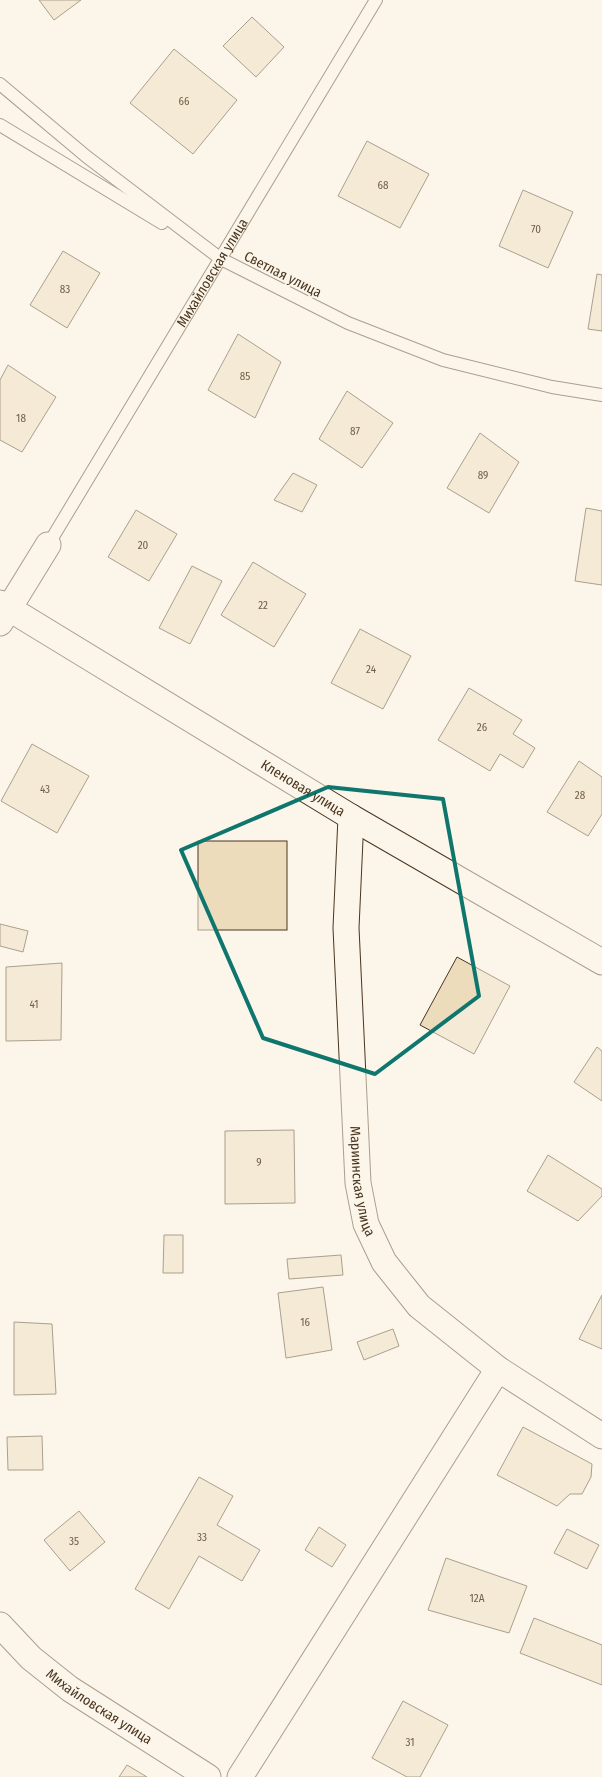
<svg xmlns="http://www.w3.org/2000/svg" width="602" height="1777" viewBox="0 0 602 1777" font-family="'Fira Sans Condensed',sans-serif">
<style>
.building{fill:#ecdcbc;stroke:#4a3520}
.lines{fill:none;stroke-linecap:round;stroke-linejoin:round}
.lane-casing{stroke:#4a3520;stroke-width:14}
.street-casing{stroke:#4a3520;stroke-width:27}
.lane{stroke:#fbf6e9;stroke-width:12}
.street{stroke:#fbf6e9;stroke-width:25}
.marked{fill:none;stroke:#0f766e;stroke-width:4;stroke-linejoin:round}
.labels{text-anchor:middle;stroke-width:4;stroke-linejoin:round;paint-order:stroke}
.number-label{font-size:11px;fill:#725f47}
.street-label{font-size:14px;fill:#4a3520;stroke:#fbf6e9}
</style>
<rect width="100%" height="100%" fill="#fbf6e9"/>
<g class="building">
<path d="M39,0h42l-27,20z"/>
<path d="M252,17l32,30 -28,30 -33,-31z"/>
<path d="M174,49l63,51 -44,54 -63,-51z"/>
<path d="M367,141l62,33 -29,54 -62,-32z"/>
<path d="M523,190l50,22 -25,56 -49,-22z"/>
<path d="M63,251l37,22 -33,55 -37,-23z"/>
<path d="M597,274l5,1v56l-14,-2z"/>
<path d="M238,334l43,28 -26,56 -47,-28z"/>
<path d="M8,365l48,32 -34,55 -22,-12v-60z"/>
<path d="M347,391l46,32 -31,45 -43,-29z"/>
<path d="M480,433l39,29 -30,51 -42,-25z"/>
<path d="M293,473l24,12 -15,27 -28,-12z"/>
<path d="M586,508l16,3v74l-27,-4z"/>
<path d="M136,510l41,24 -28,47 -41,-24z"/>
<path d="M253,562l53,32 -32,53 -53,-32z"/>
<path d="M192,566l30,15 -32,63 -31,-16z"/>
<path d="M360,629l51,27 -28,53 -52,-26z"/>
<path d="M469,688l53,32 -9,14 22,14 -12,20 -23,-14 -10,17 -52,-31z"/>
<path d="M32,744l57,32 -32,57 -56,-32z"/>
<path d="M579,761l23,16v37l-14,22 -41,-24z"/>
<rect x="198" y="841" width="89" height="89"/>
<path d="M0,924l28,7 -5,21 -23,-6z"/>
<path d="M457,957l53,29 -36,68 -54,-29z"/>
<path d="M62,963l-1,77 -55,1v-74z"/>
<path d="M597,1047l5,4v50l-28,-19z"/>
<path d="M294,1130l1,73 -70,1v-73z"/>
<path d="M548,1155l54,34v7l-24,25 -51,-30z"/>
<path d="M164,1235h19v38h-20z"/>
<path d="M341,1255l2,20 -54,4 -2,-20z"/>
<path d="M323,1287l9,63 -46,8 -8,-65z"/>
<path d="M602,1295v54l-23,-10z"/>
<path d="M14,1322l38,2 4,70 -42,1z"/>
<path d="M393,1329l6,17 -35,14 -7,-18z"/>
<path d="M523,1427l69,37 -1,13 -9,17h-12l-13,12 -60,-31z"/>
<path d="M42,1436l1,34h-35l-1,-33z"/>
<path d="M199,1477l34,19 -16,29 43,25 -18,31 -43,-25 -30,53 -34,-20z"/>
<path d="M79,1511l26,31 -35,29 -26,-31z"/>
<path d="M319,1527l27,18 -14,22 -27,-17z"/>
<path d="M567,1529l32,16 -12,24 -33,-16z"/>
<path d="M446,1558l81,28 -18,47 -81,-23z"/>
<path d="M534,1618l68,27v40l-82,-32z"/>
<path d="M403,1701l45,24 -28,52h-13l-35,-19z"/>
<path d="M127,1765l20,12h-28z"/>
</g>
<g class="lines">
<g class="lane-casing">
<g id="lane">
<path d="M0,84l87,73 134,102 127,64 95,37 109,27 50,8"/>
<path d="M0,125l162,98"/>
<path id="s1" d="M48,545l328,-545"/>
</g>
</g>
<g class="street-casing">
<g id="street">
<path id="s2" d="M0,603l351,214 251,145"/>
<path d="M0,623l48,-78"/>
<path id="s3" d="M351,817l-5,111 12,255 8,41 18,38 35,44 79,63 104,67"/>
<path id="s4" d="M0,1625l31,33 39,31 138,88"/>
<path d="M240,1777l258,-408"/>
</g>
</g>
<use href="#lane" class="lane"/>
<use href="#street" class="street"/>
</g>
<path d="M0 0H602V1777H0ZM328,787l115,12 36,197 -104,78 -112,-36 -82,-188z" fill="#fbf6e9" fill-opacity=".55" fill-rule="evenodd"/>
<path class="marked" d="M328,787l115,12 36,197 -104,78 -112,-36 -82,-188z"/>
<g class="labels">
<g class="number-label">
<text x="184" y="105">66</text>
<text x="383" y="189">68</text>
<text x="536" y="233">70</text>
<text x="65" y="293">83</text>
<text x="245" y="380">85</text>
<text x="21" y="422">18</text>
<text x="355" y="435">87</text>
<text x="483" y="479">89</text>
<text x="143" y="549">20</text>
<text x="263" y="609">22</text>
<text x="371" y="673">24</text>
<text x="482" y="731">26</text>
<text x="45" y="793">43</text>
<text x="580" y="799">28</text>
<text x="34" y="1008">41</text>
<text x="259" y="1166">9</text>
<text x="305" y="1326">16</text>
<text x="202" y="1541">33</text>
<text x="74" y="1545">35</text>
<text x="477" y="1602">12А</text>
<text x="410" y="1746">31</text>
</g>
<g class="street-label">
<text dy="5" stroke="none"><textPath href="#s1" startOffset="318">Михайловская улица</textPath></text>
<text transform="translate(283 274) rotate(27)" y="5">Светлая улица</text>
<text dy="5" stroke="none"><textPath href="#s2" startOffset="355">Кленовая улица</textPath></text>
<text dy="5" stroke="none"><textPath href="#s3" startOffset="365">Мариинская улица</textPath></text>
<text dy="5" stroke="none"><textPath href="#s4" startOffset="129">Михайловская улица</textPath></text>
</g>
</g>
</svg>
